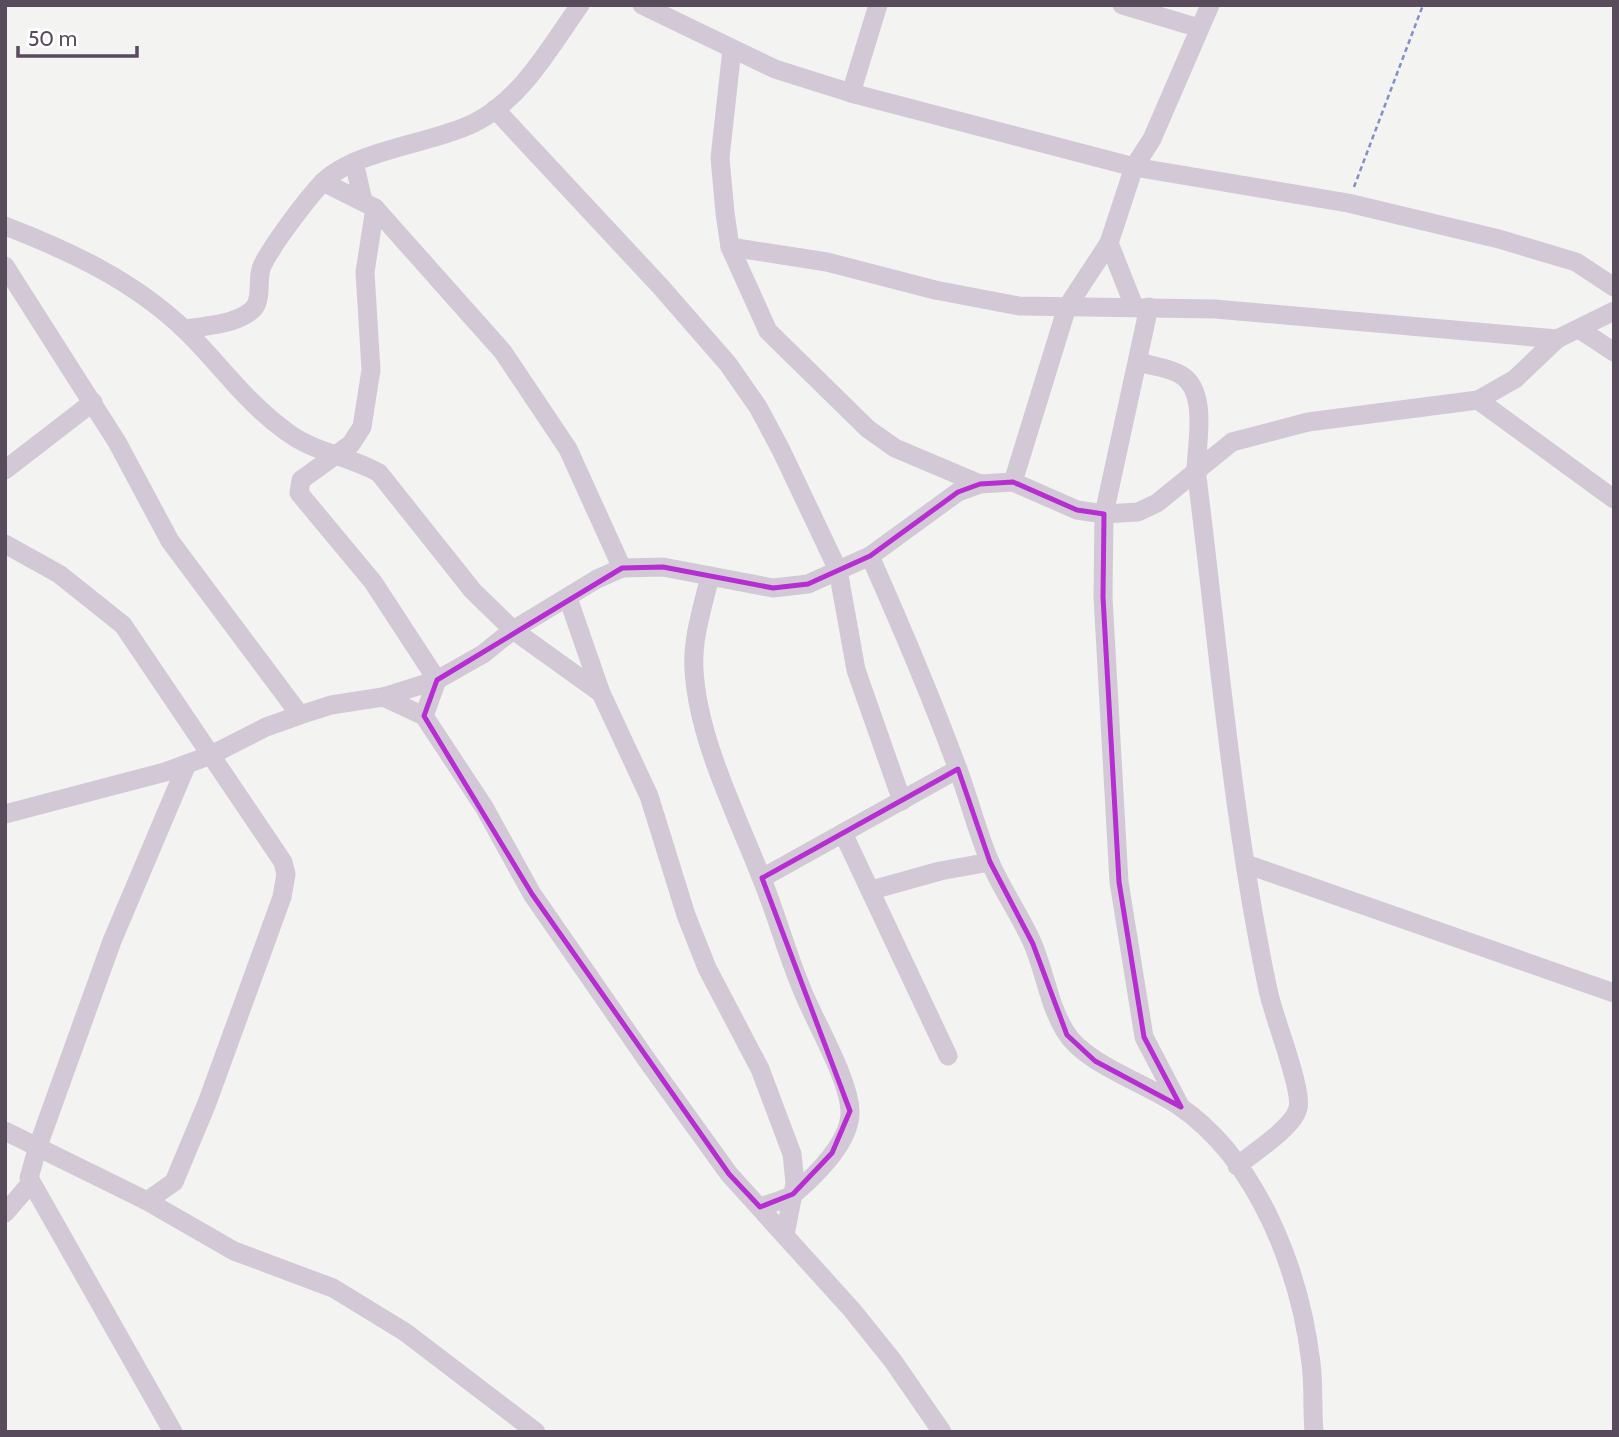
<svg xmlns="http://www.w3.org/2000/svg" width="1619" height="1437" viewBox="0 0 1619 1437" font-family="Cabin,sans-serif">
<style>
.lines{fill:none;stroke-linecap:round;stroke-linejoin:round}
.path{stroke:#8190c6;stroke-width:2.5;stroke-dasharray:5 3.5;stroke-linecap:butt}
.street{stroke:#d3c9d6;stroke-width:19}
.marked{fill:none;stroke:#b62dd1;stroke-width:5;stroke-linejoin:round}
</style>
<rect width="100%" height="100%" fill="#f3f3f1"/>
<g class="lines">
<path class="path" d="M1354,187l69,-182"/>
<g class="street">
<path d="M642,5l133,64 76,24 283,74 214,36 151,36 77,23 38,25"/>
<path d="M1122,5l77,23"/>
<path d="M732,49l-12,109 5,55 5,34 38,84 100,98 27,19 85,36"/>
<path d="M851,93l27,-88"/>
<path d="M495,109l165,177 68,78 30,43 23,43 57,120 18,100 46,131"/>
<path d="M354,162l9,39"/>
<path d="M323,182l52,26 128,144 65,97 54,119"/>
<path d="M375,208l-10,64 6,98 -9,57 -11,17 -50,36 -2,13 74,89 64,98 -13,36"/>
<path d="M5,226c65,25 129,55 180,104 35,34 61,73 102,102 28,21 63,24 92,41l94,118 40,39 88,63"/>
<path d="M1109,243l25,63"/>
<path d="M730,247l97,15 108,28 84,16 196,3 342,30"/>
<path d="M5,266l112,176 53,99 130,174"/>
<path d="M1149,307l-45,207 -1,83 16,285 25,155 36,69"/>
<path d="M184,329c21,-3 49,-4 67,-18 13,-10 5,-32 11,-45 10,-21 44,-66 60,-83 31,-33 110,-39 152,-60 48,-24 76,-76 106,-118"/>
<path d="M1579,329l35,23"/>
<path d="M1138,362c14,4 32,6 43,13 27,16 16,67 15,94 22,173 36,351 72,521 5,26 35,99 30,118 -4,19 -45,45 -61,58"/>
<path d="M1478,400l136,99"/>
<path d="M5,470l88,-68"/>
<path d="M1013,482l54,-175 42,-64 25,-76 18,-28 58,-134"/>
<path d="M5,544l54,30 64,51 160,237 3,12 -4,23 -75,206 -33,79 -27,19"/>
<path d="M870,556c31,70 61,140 87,211 12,31 20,65 33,95 12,28 30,53 42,80 13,29 16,61 33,89 19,33 81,52 114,75 79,54 121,165 132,257 3,23 1,46 3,69"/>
<path d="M710,576c-7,30 -18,62 -16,94 4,69 42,143 67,207 15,36 25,74 40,110 12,32 48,91 49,124 1,30 -34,64 -55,82 -9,7 -24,10 -35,14"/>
<path d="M568,598l33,95 48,103 37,119 21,53 53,101 32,85 3,29 -10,52"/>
<path d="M383,697l41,19 60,91 48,87 117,169 80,111 123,136 41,51 49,71"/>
<path d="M5,814l160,-42 46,-17 55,-28 34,-12 31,-10 52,-8 54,-17 46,-26 30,-24 84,-51 25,-11 41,-1 110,21 35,-4 62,-28 88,-64 22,-8 33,-2 64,28 27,4 34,-2 19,-9 75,-61 76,-20 170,-22 37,-21 42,-40 57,-28"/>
<path d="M843,833l105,223"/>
<path d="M1246,864l368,129"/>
<path d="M762,878l196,-109"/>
<path d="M872,890l68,-19 50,-9"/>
<path d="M5,1131l142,70 87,50 99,37 72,44 131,100"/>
<path d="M5,1213l25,-29"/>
<path d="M173,1432l-144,-254 9,-32 74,-205 75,-177"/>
</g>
</g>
<path class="marked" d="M1013,482l64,28 27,4 -1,83 16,285 25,155 37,70 -86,-46 -28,-26 -34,-91 -43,-82 -32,-93 -196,109 88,233 -18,42 -39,41 -33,13 -31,-33 -197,-280 -108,-178 13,-36 185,-112 41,-1 110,21 35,-4 62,-28 88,-64 22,-8z"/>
<rect width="1619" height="1437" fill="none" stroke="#584b5c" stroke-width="14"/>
<path d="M18 46v10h119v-10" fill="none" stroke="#584b5c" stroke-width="3.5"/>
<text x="28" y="46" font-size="21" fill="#584b5c" stroke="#ffffff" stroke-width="5" paint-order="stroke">50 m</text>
</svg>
